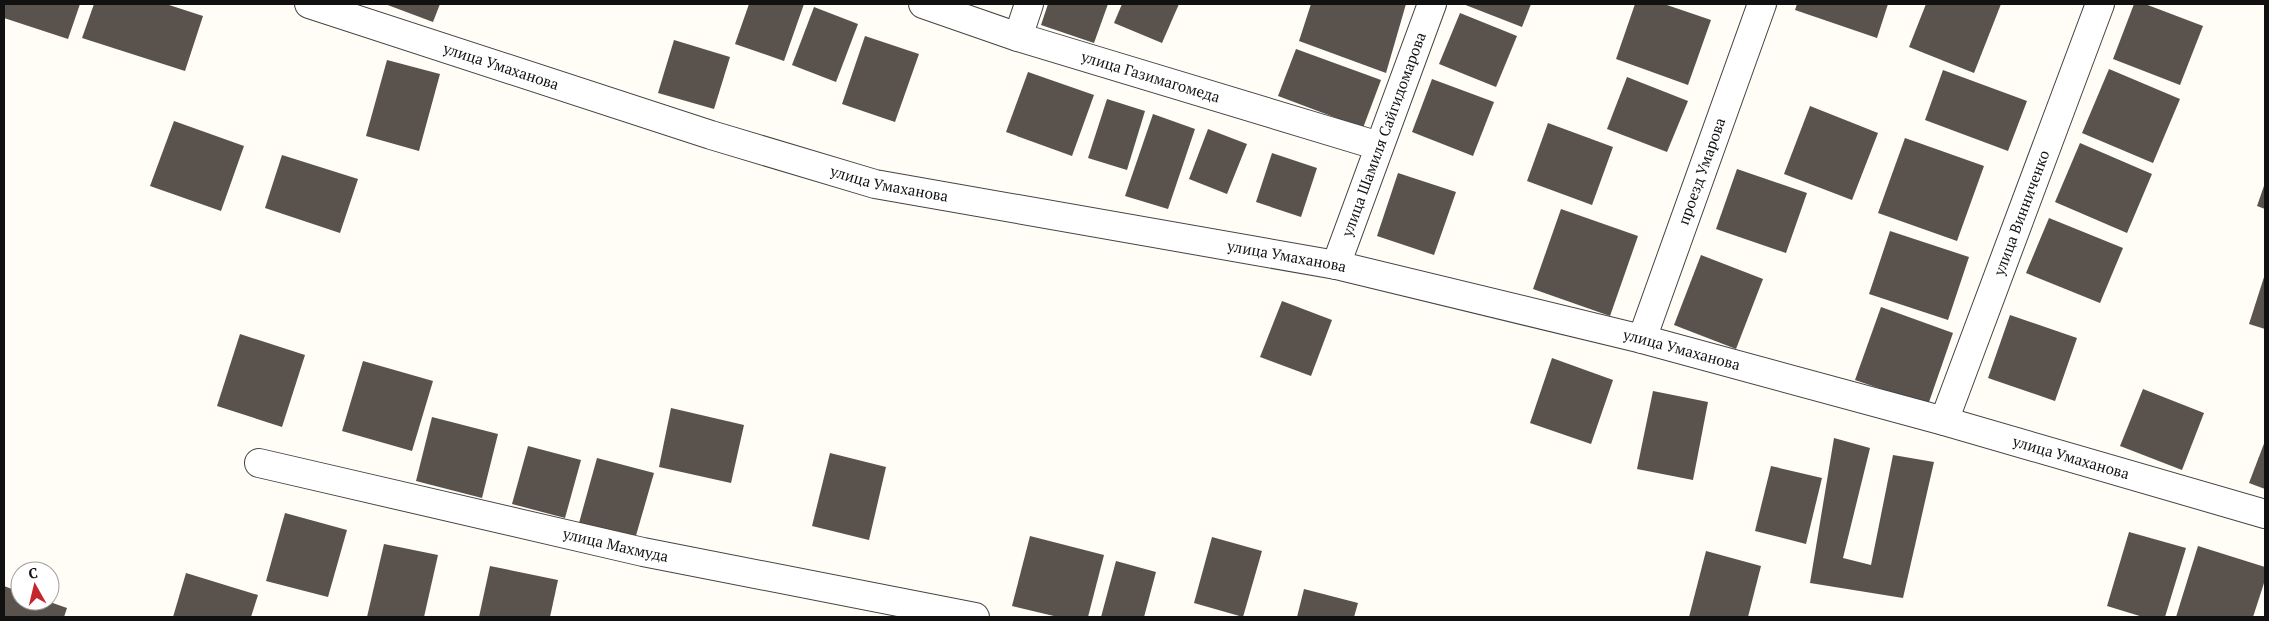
<svg xmlns="http://www.w3.org/2000/svg" width="2269" height="621" viewBox="0 0 2269 621" font-family="'PT Serif',serif">
<style>
.building{fill:#5a524d}
.lines{fill:none;stroke-linecap:round;stroke-linejoin:round}
.minor-casing{stroke:#444;stroke-width:30}
.minor{stroke:#fff;stroke-width:28}
.labels{text-anchor:middle;stroke-width:5;stroke-linejoin:round;paint-order:stroke}
.street-label{font-size:15px;fill:#111;stroke:#fff}
</style>
<rect width="100%" height="100%" fill="#fffdf5"/>
<g class="building">
<path d="M4,4h76l-12,35 -64,-21z"/>
<path d="M94,4h72l37,12 -18,55 -103,-33z"/>
<path d="M385,4h55l-7,18z"/>
<path d="M749,4h55l-20,57 -49,-17z"/>
<path d="M1048,4h60l-14,39 -53,-18z"/>
<path d="M1122,4h57l-17,39 -48,-20z"/>
<path d="M1311,4h95l-20,69 -87,-32z"/>
<path d="M1463,4h68l-9,23z"/>
<path d="M1635,4h29l47,16 -23,65 -72,-26z"/>
<path d="M1797,4h91l-11,34 -82,-28z"/>
<path d="M1926,4h75l-27,69 -65,-26z"/>
<path d="M2134,4h11l58,22 -23,59 -67,-26z"/>
<path d="M814,7l44,17 -22,58 -44,-17z"/>
<path d="M1460,13l57,23 -21,51 -57,-23z"/>
<path d="M865,36l54,18 -24,68 -53,-18z"/>
<path d="M674,40l56,17 -16,52 -56,-16z"/>
<path d="M1296,49l85,31 -18,48 -85,-32z"/>
<path d="M387,60l53,14 -21,77 -53,-15z"/>
<path d="M2109,69l71,30 -27,64 -71,-30z"/>
<path d="M1943,70l84,31 -19,50 -83,-31z"/>
<path d="M1028,72l66,23 -22,61 -66,-24z"/>
<path d="M1627,77l61,24 -21,51 -60,-23z"/>
<path d="M1432,79l62,23 -21,54 -61,-24z"/>
<path d="M1107,99l38,12 -18,59 -39,-12z"/>
<path d="M1810,106l68,27 -26,67 -68,-26z"/>
<path d="M1153,114l42,15 -27,80 -43,-13z"/>
<path d="M174,121l70,25 -23,65 -71,-25z"/>
<path d="M1548,123l65,24 -21,58 -65,-24z"/>
<path d="M1208,129l39,15 -20,50 -38,-15z"/>
<path d="M1905,138l79,28 -27,75 -79,-28z"/>
<path d="M2080,143l72,31 -25,59 -72,-31z"/>
<path d="M1272,153l45,15 -16,49 -45,-15z"/>
<path d="M282,155l76,24 -18,54 -75,-25z"/>
<path d="M1737,169l70,24 -21,60 -70,-24z"/>
<path d="M1398,173l58,19 -22,63 -57,-19z"/>
<path d="M2265,183v26l-8,-3z"/>
<path d="M1561,209l77,27 -28,80 -77,-27z"/>
<path d="M2049,218l74,30 -23,55 -74,-30z"/>
<path d="M1890,231l79,26 -21,63 -79,-26z"/>
<path d="M1701,255l62,24 -27,70 -62,-24z"/>
<path d="M2265,274v55l-16,-5z"/>
<path d="M1282,301l50,19 -21,56 -51,-19z"/>
<path d="M1881,307l72,26 -25,72 -73,-25z"/>
<path d="M2010,315l67,23 -22,63 -67,-23z"/>
<path d="M240,334l65,21 -23,72 -65,-21z"/>
<path d="M1552,358l61,22 -22,64 -61,-21z"/>
<path d="M363,361l70,20 -21,70 -70,-20z"/>
<path d="M2143,389l61,24 -22,57 -62,-24z"/>
<path d="M1653,391l55,11 -15,78 -56,-11z"/>
<path d="M671,408l73,17 -13,58 -72,-16z"/>
<path d="M432,417l66,17 -16,64 -66,-17z"/>
<path d="M1834,438l36,10 -27,110 28,7 22,-110 41,7 -31,136 -93,-15z"/>
<path d="M2265,441v48l-16,-6z"/>
<path d="M528,446l53,14 -16,58 -53,-14z"/>
<path d="M830,453l56,14 -17,73 -57,-14z"/>
<path d="M597,458l57,15 -19,66 -56,-16z"/>
<path d="M1771,466l51,12 -16,66 -51,-13z"/>
<path d="M285,513l62,17 -19,67 -62,-16z"/>
<path d="M2129,532l57,16 -21,69h-22l-36,-11z"/>
<path d="M1030,536l74,19 -16,62h-30l-46,-11z"/>
<path d="M1212,537l50,14 -19,66 -49,-14z"/>
<path d="M384,544l54,11 -14,62h-57z"/>
<path d="M2198,546l67,21v13l-12,37h-77z"/>
<path d="M1706,551l55,15 -13,51h-59z"/>
<path d="M1116,561l40,11 -12,45h-43z"/>
<path d="M490,566l68,14 -8,37h-71z"/>
<path d="M186,573l72,22 -7,22h-78z"/>
<path d="M4,586l16,6v9h27l20,7 -3,9h-60z"/>
<path d="M1304,589l54,14 -4,14h-57z"/>
</g>
<g class="lines">
<g class="minor-casing">
<g id="minor">
<path id="s1" d="M309,4l402,131 164,49 461,81 306,74 302,82 321,93"/>
<path id="s2" d="M923,4l95,33 361,109"/>
<path d="M1018,37l11,-33"/>
<path id="s3" d="M1336,265l96,-261"/>
<path id="s4" d="M1642,339l120,-335"/>
<path id="s5" d="M1944,421l156,-417"/>
<path id="s6" d="M259,463l384,89 332,65"/>
</g>
</g>
<use href="#minor" class="minor"/>
</g>
<g class="labels">
<g class="street-label">
<text dy="5" stroke="none"><textPath href="#s1" startOffset="202">улица Умаханова</textPath></text>
<text dy="5" stroke="none"><textPath href="#s2" startOffset="239">улица Газимагомеда</textPath></text>
<text dy="5" stroke="none"><textPath href="#s3" startOffset="139">улица Шамиля Сайгидомарова</textPath></text>
<text dy="5" stroke="none"><textPath href="#s4" startOffset="178">проезд Умарова</textPath></text>
<text dy="5" stroke="none"><textPath href="#s1" startOffset="608">улица Умаханова</textPath></text>
<text dy="5" stroke="none"><textPath href="#s5" startOffset="222">улица Винниченко</textPath></text>
<text dy="5" stroke="none"><textPath href="#s1" startOffset="1012">улица Умаханова</textPath></text>
<text dy="5" stroke="none"><textPath href="#s1" startOffset="1418">улица Умаханова</textPath></text>
<text dy="5" stroke="none"><textPath href="#s1" startOffset="1822">улица Умаханова</textPath></text>
<text dy="5" stroke="none"><textPath href="#s6" startOffset="366">улица Махмуда</textPath></text>
</g>
</g>
<rect width="2269" height="621" fill="none" stroke="#111111" stroke-width="10"/>
<g transform="translate(35 586) rotate(352)"><circle r="24" fill="#ffffff" stroke="#a0a0a0"/>
<path d="M0-4L9 19L0 12L-9 19Z" fill="#c4262e"/>
<text y="-8" font-size="14" font-weight="bold" text-anchor="middle" fill="#111111">С</text>
</g>
</svg>
